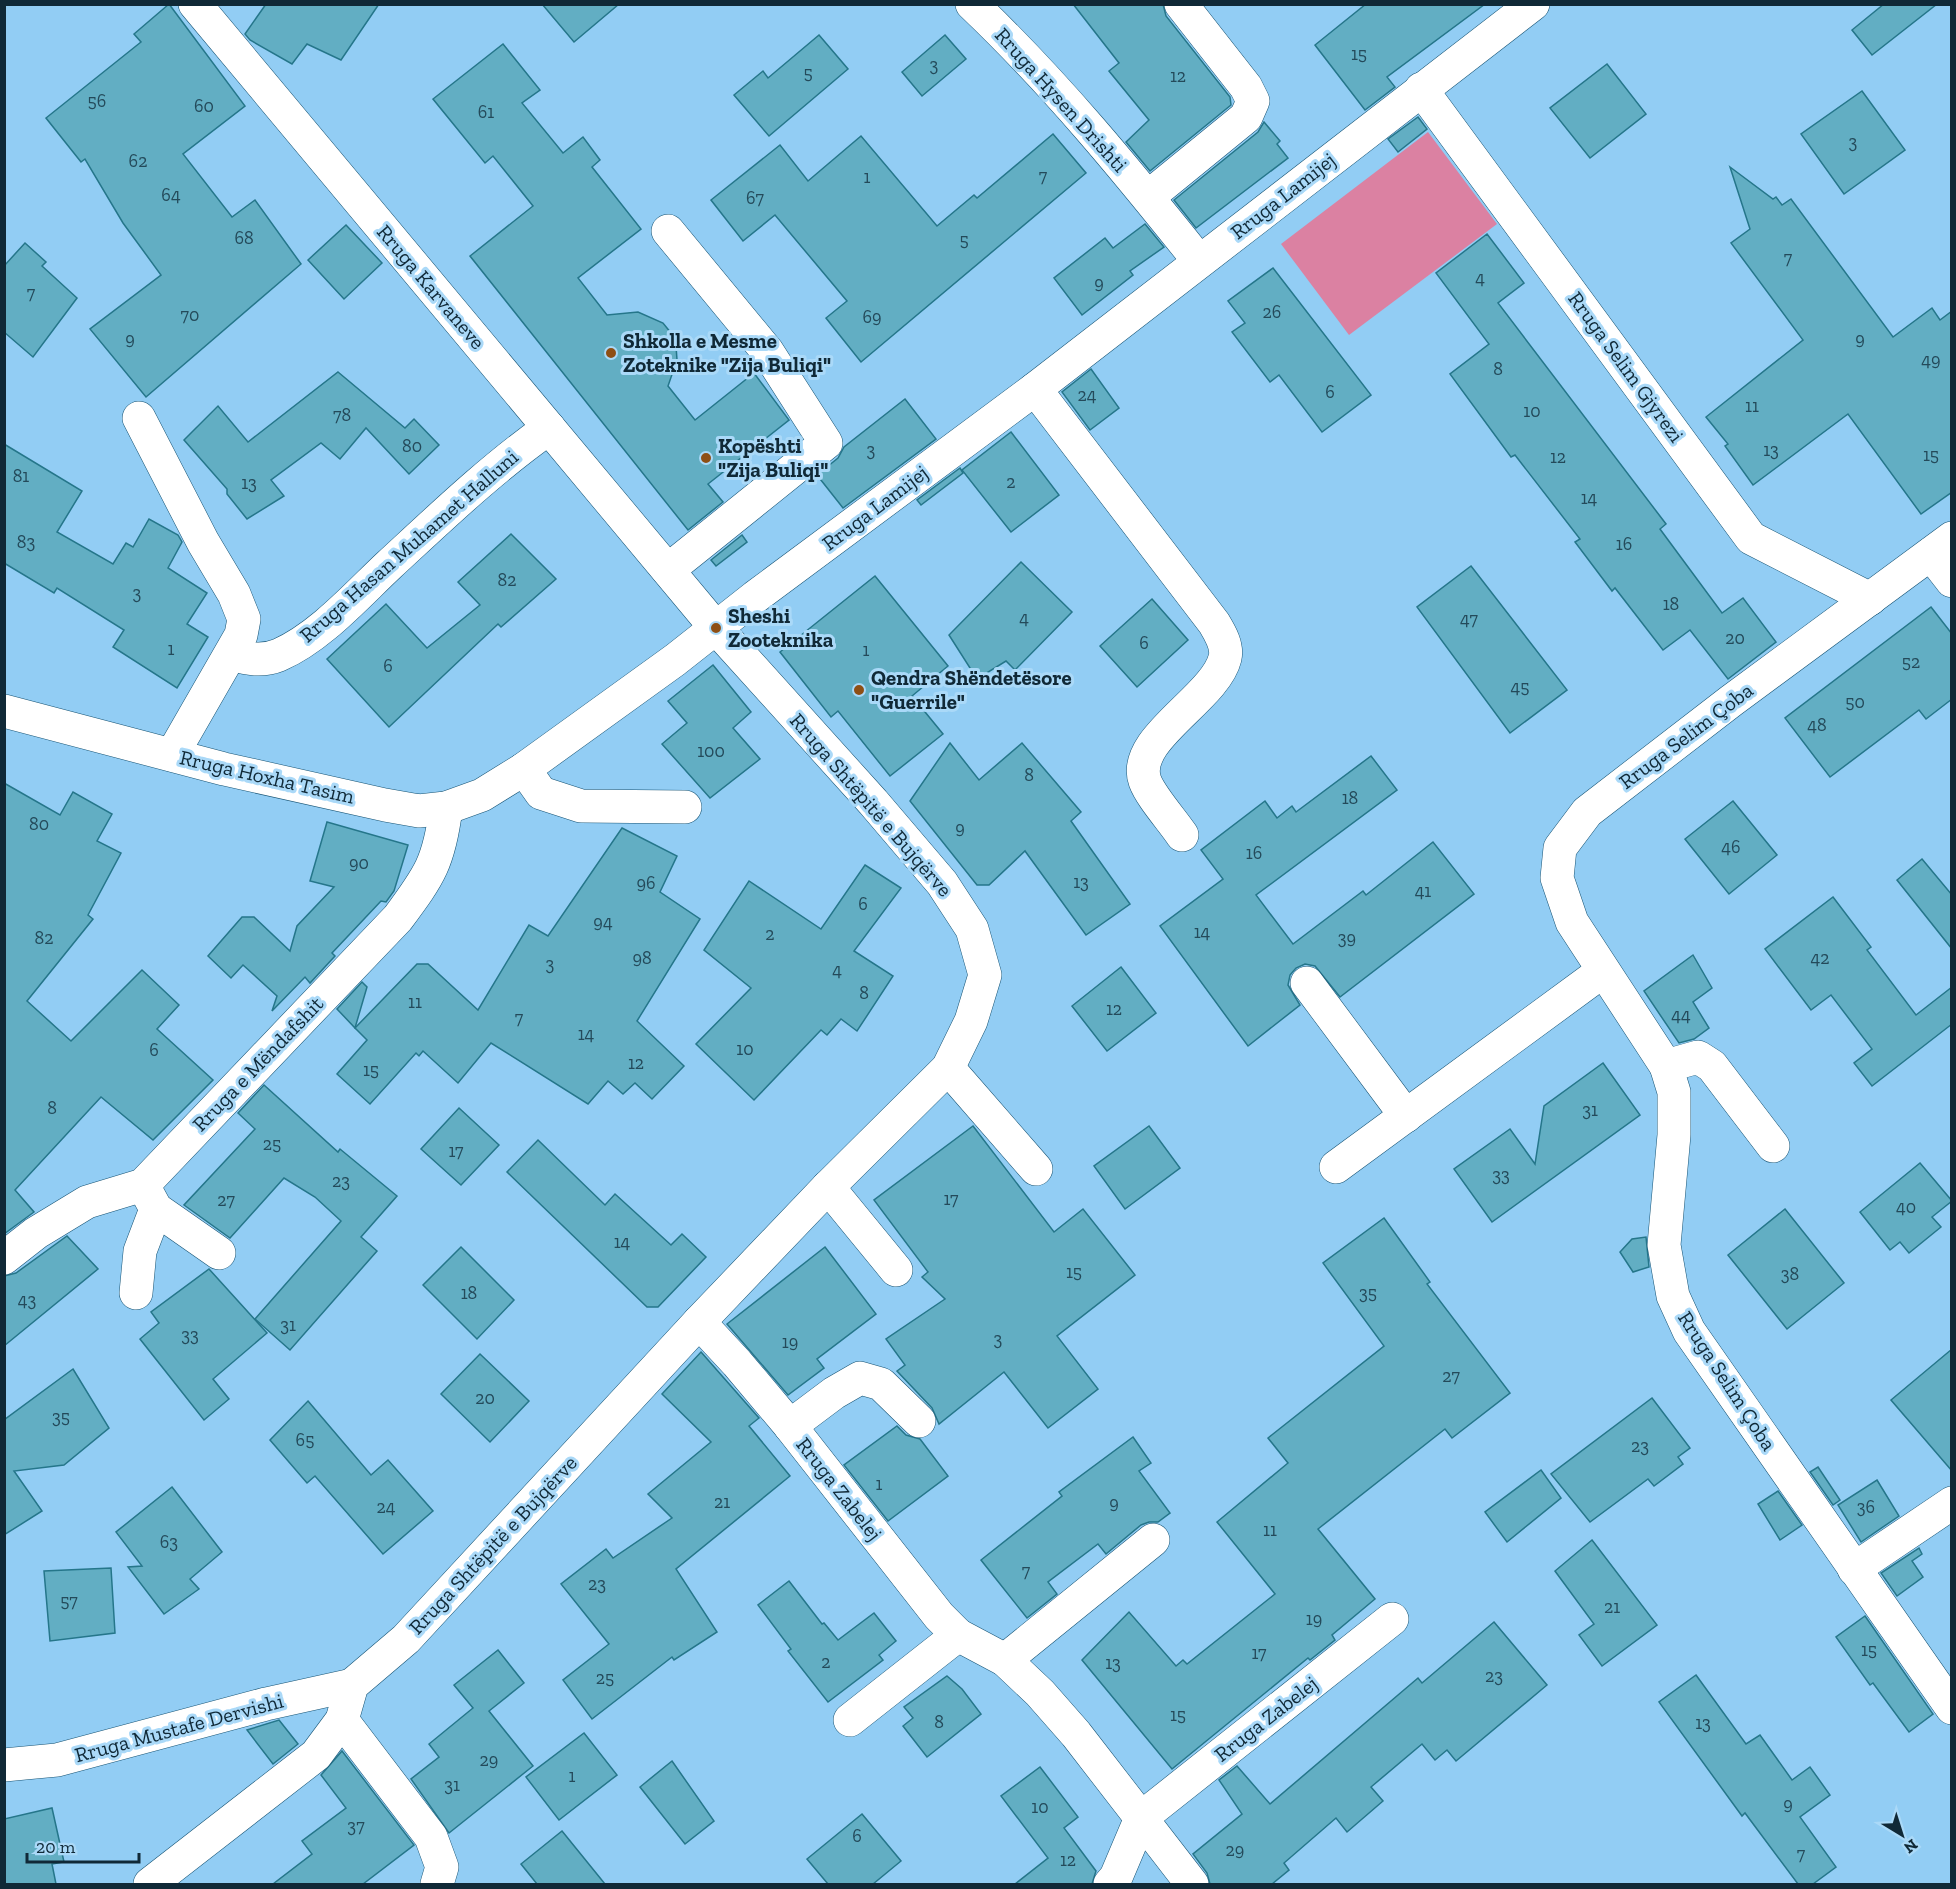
<svg xmlns="http://www.w3.org/2000/svg" width="1956" height="1889" viewBox="0 0 1956 1889" font-family="'Zilla Slab',serif">
<style>
.green{fill:#db81a2}
.building{fill:#62aec3;stroke:#25768a;stroke-width:1.5}
.lines{fill:none;stroke-linecap:round;stroke-linejoin:round}
.minor-casing{stroke:#175475;stroke-width:34}
.minor{stroke:#fff;stroke-width:33}
.poi-dot{fill:#8e4f15;stroke:#aad9f8;stroke-width:2}
.labels{text-anchor:middle;stroke-width:6;stroke-linejoin:round;paint-order:stroke}
.number-label{font-size:18px;fill:#244a5a}
.street-label{font-size:21px;fill:#102937;stroke:#aad9f8}
.poi-label{font-size:21px;font-weight:bold;fill:#102937;stroke:#aad9f8;text-anchor:start}
</style>
<rect width="100%" height="100%" fill="#92cdf4"/>
<path class="green" d="M1428,132l69,92 -148,111 -68,-91z"/>
<g class="building">
<path d="M169,4l76,102 -62,48 49,63 23,-17 46,64 -155,133 -56,-68 71,-54 -38,-52 -38,-64 -4,3 -35,-44 95,-76 -7,-8z"/>
<path d="M266,4h113l-38,56 -34,-16 -15,20 -42,-24 -5,-6z"/>
<path d="M542,4h77l-45,38z"/>
<path d="M1073,4h90l3,12 64,81 1,8 -81,66 -24,-29 23,-22 -40,-49 10,-8z"/>
<path d="M1366,4h119l-98,73 8,10 -30,23 -50,-65z"/>
<path d="M1884,4h53l-65,51 -20,-25z"/>
<path d="M819,35l29,34 -79,67 -35,-41 29,-24 5,7z"/>
<path d="M945,35l21,24 -44,37 -20,-24z"/>
<path d="M503,44l37,46 -18,13 41,50 20,-16 17,23 -8,7 49,62 -63,49 29,37 31,-3 25,11 8,10 5,13 1,14 -9,26 27,34 59,-47 35,47 -81,64 15,18 -35,28 -218,-274 63,-50 -40,-50 -8,7 -52,-64z"/>
<path d="M1607,64l39,50 -56,44 -40,-50z"/>
<path d="M1862,91l43,59 -61,44 -43,-60z"/>
<path d="M1418,117l9,12 -29,23 -10,-13z"/>
<path d="M1264,122l16,19 -3,3 11,14 -92,70 -22,-28 84,-68z"/>
<path d="M1053,134l33,39 -225,189 -35,-44 21,-17 -72,-86 -32,26 -32,-41 69,-55 28,36 53,-45 76,90 37,-31 3,3z"/>
<path d="M1730,167l43,32 3,-2 6,8 9,-6 102,138 39,-29 8,12 12,-9v181l-31,22 -73,-100 -95,71 -28,-39 3,-2 -22,-27 97,-77 -72,-97 19,-14z"/>
<path d="M1145,224l19,23 -34,24 3,4 -51,40 -28,-37 51,-40 8,10z"/>
<path d="M346,225l36,38 -38,36 -36,-39z"/>
<path d="M1487,234l37,49 -26,20 168,221 -6,5 62,84 21,-15 33,44 -48,37 -38,-49 -27,20 -48,-62 -3,3 -37,-49 5,-3 -65,-84 -4,2 -61,-83 39,-30 -53,-71z"/>
<path d="M25,243l21,19 -4,4 35,32 -44,59 -29,-25v-66z"/>
<path d="M1273,268l98,127 -49,37 -43,-57 -9,7 -38,-50 13,-9 -17,-22z"/>
<path d="M1091,369l28,39 -29,22 -28,-38z"/>
<path d="M338,372l67,56 9,-9 25,26 -30,29 -43,-46 -26,31 -19,-16 -50,37 13,16 -37,23 -20,-25v-5l-43,-49 34,-34 30,36z"/>
<path d="M905,399l31,40 -93,69 -26,-33 21,-17 6,-11z"/>
<path d="M1011,432l48,63 -48,37 -49,-62z"/>
<path d="M4,444l78,47 -25,41 56,32 13,-21 7,4 16,-28 29,16 4,7 -14,26 39,25 -20,31 21,13 -31,51 -64,-41 11,-17 -67,-42 -3,5 -50,-30z"/>
<path d="M960,468l3,5 -42,32 -4,-5z"/>
<path d="M511,534l45,45 -55,48 -3,-3 -109,103 -62,-68 59,-55 41,44 53,-43 -22,-23z"/>
<path d="M742,535l5,7 -31,24 -5,-6z"/>
<path d="M1021,562l51,50 -57,58 -9,-9 -29,18 -28,-44z"/>
<path d="M1471,566l96,124 -57,43 -93,-126z"/>
<path d="M875,576l73,90 -36,30 31,38 -53,42 -52,-65 -7,6 -51,-65z"/>
<path d="M1152,599l36,41 -51,47 -37,-41z"/>
<path d="M1931,607l21,27v65l-26,20 -7,-9 -89,67 -45,-59z"/>
<path d="M713,665l38,47 -18,16 27,31 -50,39 -48,-54 25,-21 -19,-22z"/>
<path d="M950,743l29,37 43,-37 59,69 -10,9 59,83 -44,31 -61,-84 -36,34h-12l-67,-84z"/>
<path d="M1371,756l26,34 -141,105 37,49 70,-53 3,4 67,-53 41,52 -134,103 -25,-31 -10,-2 -9,4 -6,7 -2,10 12,20 -52,41 -88,-120 63,-47 -22,-29 64,-49 12,17 15,-12 4,6z"/>
<path d="M4,783l56,32 13,-23 39,22 -15,27 24,12 -33,62 5,4 -66,82 44,40 71,-71 37,35 -22,24 56,51 -60,60 -52,-43 -86,93 19,22 -30,22z"/>
<path d="M1733,801l44,54 -48,39 -44,-55z"/>
<path d="M327,822l81,23 -14,46 -8,11 -5,-1 -49,52 3,3 -25,27 -5,-6 -33,34 5,-15 -34,-31 -12,13 -23,-22 34,-39h12l36,34 7,-25 37,-39 -24,-6z"/>
<path d="M622,828l55,28 -17,36 40,27 -63,102 47,45 -32,33 -17,-16 -12,11 -15,-13 -20,23 -97,-61 -33,40 -35,-32 -4,5 -3,-3 -46,51 -33,-30 30,-34 -12,-12 62,-64h11l50,46 51,-85 19,11z"/>
<path d="M1922,859l30,36v54l-55,-69z"/>
<path d="M865,865l36,23 -47,63 39,25 -36,55 -16,-12 -14,16 -6,-5 -67,70 -58,-56 55,-56 -47,-38 45,-69 72,48z"/>
<path d="M1833,897l38,50 -4,3 49,65 36,-28v37l-80,62 -18,-23 18,-14 -41,-54 -20,15 -46,-61z"/>
<path d="M1693,955l19,33 -19,14 16,26 -15,11 -15,4 -35,-52z"/>
<path d="M1121,967l35,46 -49,38 -35,-45z"/>
<path d="M362,982l5,5 -12,41 -18,-19z"/>
<path d="M1603,1063l37,52 -148,107 -38,-53 56,-40 25,35 9,-58z"/>
<path d="M264,1085l74,67 2,-3 57,47 -36,41 16,14 -87,99 -35,-31 86,-98 -26,-24 -31,-19 -54,60 -46,-33 71,-76 -17,-16z"/>
<path d="M459,1108l40,37 -38,40 -40,-36z"/>
<path d="M973,1126l81,106 29,-23 52,66 -78,61 41,53 -50,39 -44,-56 -65,52 -7,-16 -35,-37 8,-6 -19,-26 59,-40 -23,-22 6,-5 -54,-72z"/>
<path d="M1149,1126l31,42 -55,41 -31,-43z"/>
<path d="M538,1140l67,65 10,-11 56,51 11,-11 24,23 -48,50h-11l-140,-135z"/>
<path d="M1920,1163l32,38 -20,16 9,10 -32,26 -9,-11 -10,8 -30,-38z"/>
<path d="M1785,1209l59,74 -57,46 -59,-74z"/>
<path d="M1384,1218l46,64 -3,2 83,109 -58,45 -7,-9 -127,100 57,70 -43,36 3,5 -25,20 -2,-2 -136,111 -90,-109 47,-48 47,54 7,-6 4,4 88,-70 -58,-72 71,-59 -20,-25 116,-92 -61,-83z"/>
<path d="M67,1236l31,33 -94,77v-70l12,-3z"/>
<path d="M1646,1237l3,30 -16,5 -13,-20 12,-13z"/>
<path d="M461,1247l53,53 -37,39 -54,-54z"/>
<path d="M825,1247l51,67 -59,45 7,9 -36,27 -61,-71z"/>
<path d="M209,1269l58,64 -54,46 16,20 -25,21 -64,-81 19,-16 -8,-11z"/>
<path d="M1952,1349v122l-61,-71z"/>
<path d="M701,1352l58,66 -10,8 41,50 -114,93 41,63 -43,28 -2,-3 -80,62 -29,-39 46,-36 -48,-60 45,-35 7,9 59,-40 -24,-24 63,-52 -49,-48z"/>
<path d="M480,1354l49,47 -39,41 -49,-48z"/>
<path d="M73,1369l36,59 -45,37 -50,6 28,40 -38,24v-115z"/>
<path d="M1652,1398l38,50 -12,9 5,7 -29,22 -6,-7 -58,43 -39,-48z"/>
<path d="M308,1401l63,74 17,-15 45,51 -50,43 -68,-78 -8,7 -37,-43z"/>
<path d="M897,1426l9,9 14,4 28,37 -60,45 -44,-56z"/>
<path d="M1133,1437l18,26 -12,8 31,42 -12,9h-9l-8,3 -35,29 -8,-10 -50,38 9,12 -30,24 -46,-58 81,-64 -3,-4z"/>
<path d="M1818,1467l22,33 -7,5 -23,-33z"/>
<path d="M1541,1470l20,28 -54,44 -22,-30z"/>
<path d="M1877,1480l22,36 -38,26 -23,-37z"/>
<path d="M172,1487l50,65 -32,27 9,10 -35,25 -36,-47 14,-1 -26,-34z"/>
<path d="M1778,1491l24,34 -22,15 -22,-36z"/>
<path d="M1592,1540l65,85 -55,41 -23,-31 15,-11 -39,-53z"/>
<path d="M1919,1548l3,6 -10,7 11,16 -26,19 -16,-23z"/>
<path d="M111,1568l4,65 -65,8 -6,-70z"/>
<path d="M789,1581l33,43 2,-1 14,17 36,-27 22,28 -17,14 4,5 -55,42 -40,-51 3,-2 -33,-44z"/>
<path d="M1865,1616l68,98 -24,18 -36,-49 -3,2 -34,-48z"/>
<path d="M1494,1622l53,63 -91,76 -9,-11 -12,10 -13,-16 -51,43 12,14 -36,31 -11,-14 -52,45 5,7 -17,14h-62l-3,-11 -14,-19 49,-40 -23,-34 18,-14 33,38 148,-126 4,5z"/>
<path d="M498,1650l26,33 -35,28 44,55 -84,67 -38,-54 28,-22 -10,-13 44,-36 -19,-23z"/>
<path d="M1696,1675l50,69 14,-9 32,45 18,-13 20,28 -30,22 36,50 -23,17h-15l-53,-71 -3,3 -83,-114z"/>
<path d="M947,1676l15,13 19,25 -54,43 -24,-31 10,-8 -9,-11z"/>
<path d="M279,1720l19,24 -25,20 -26,-34z"/>
<path d="M584,1733l33,42 -58,45 -33,-43z"/>
<path d="M342,1751l72,94 -51,39h-90l39,-30 -10,-13 44,-33 -25,-33z"/>
<path d="M672,1761l42,60 -29,23 -45,-57z"/>
<path d="M1040,1767l38,50 -14,11 32,43 -4,13h-77l33,-26 -47,-62z"/>
<path d="M52,1808l12,54 -12,2 4,20h-52v-65z"/>
<path d="M862,1814l39,47 -28,23h-45l-21,-25z"/>
<path d="M562,1831l43,53h-68l-16,-20z"/>
</g>
<g class="lines">
<g class="minor-casing">
<g id="minor">
<path d="M972,4c84,80 155,167 227,257"/>
<path d="M1421,89l330,449 119,61"/>
<path d="M1148,197l98,-80 7,-16 -7,-14 -65,-83"/>
<path d="M668,231l99,120 59,92 -158,127"/>
<path d="M1035,389l179,234c6,10 14,23 11,35 -10,41 -95,81 -80,123 6,16 27,39 37,54"/>
<path d="M139,418l64,124 31,52 10,25 -3,16 -69,120"/>
<path d="M1952,538l-221,163 -144,111 -27,36 -3,30 15,44 94,144 8,26v43l-10,110 9,51 16,35 263,377"/>
<path d="M1931,554l21,27"/>
<path d="M231,654c17,5 31,8 48,1 41,-18 78,-60 110,-90 51,-47 103,-97 160,-137"/>
<path d="M4,711l220,58 161,36 34,6 27,-3 36,-13 42,-26 151,-109 80,-63 280,-208 498,-385"/>
<path d="M524,769l17,24 40,13 104,1"/>
<path d="M1307,983l99,133"/>
<path d="M1666,1066l32,-9 14,9 61,80"/>
<path d="M948,1068l88,101"/>
<path d="M1336,1167l267,-196"/>
<path d="M143,1185l13,24 63,44"/>
<path d="M828,1187l68,83"/>
<path d="M4,1258l32,-25 51,-31 56,-17 255,-267c32,-43 41,-56 48,-110"/>
<path d="M136,1293l4,-42 16,-42"/>
<path d="M699,1322l38,41 53,63 149,190 19,19 47,25 35,33 36,41 116,150"/>
<path d="M790,1426l44,-33 26,-15 21,6 38,37"/>
<path d="M1854,1569l98,-66"/>
<path d="M1005,1660l148,-120"/>
<path d="M342,1720l89,117 11,30 -5,17"/>
<path d="M850,1720l108,-85"/>
<path d="M4,1765l53,-5 209,-56 86,-19"/>
<path d="M150,1884l166,-129 26,-35 10,-35 54,-46 293,-317 129,-135 120,-119 23,-47 14,-46 -13,-46 -30,-46 -69,-81 -157,-174 -521,-624"/>
<path d="M1110,1884l6,-7 25,-59 251,-199"/>
</g>
</g>
<use href="#minor" class="minor"/>
</g>
<g class="poi-dot">
<circle cx="611" cy="353" r="6"/>
<circle cx="706" cy="458" r="6"/>
<circle cx="716" cy="628" r="6"/>
<circle cx="859" cy="690" r="6"/>
</g>
<g class="labels">
<g class="number-label">
<text x="1359" y="60">15</text>
<text x="934" y="71">3</text>
<text x="808" y="79">5</text>
<text x="1178" y="82">12</text>
<text x="97" y="107">56</text>
<text x="204" y="112">60</text>
<text x="486" y="118">61</text>
<text x="1853" y="148">3</text>
<text x="138" y="167">62</text>
<text x="1043" y="182">7</text>
<text x="867" y="183">1</text>
<text x="171" y="201">64</text>
<text x="755" y="204">67</text>
<text x="244" y="244">68</text>
<text x="964" y="246">5</text>
<text x="1788" y="264">7</text>
<text x="1480" y="284">4</text>
<text x="1099" y="289">9</text>
<text x="31" y="299">7</text>
<text x="1272" y="318">26</text>
<text x="190" y="321">70</text>
<text x="872" y="323">69</text>
<text x="130" y="345">9</text>
<text x="1860" y="345">9</text>
<text x="1931" y="366">49</text>
<text x="1498" y="375">8</text>
<text x="1330" y="398">6</text>
<text x="1087" y="401">24</text>
<text x="1752" y="412">11</text>
<text x="1532" y="417">10</text>
<text x="342" y="421">78</text>
<text x="412" y="452">80</text>
<text x="871" y="456">3</text>
<text x="1771" y="456">13</text>
<text x="1931" y="461">15</text>
<text x="1558" y="463">12</text>
<text x="21" y="482">81</text>
<text x="1011" y="488">2</text>
<text x="249" y="489">13</text>
<text x="1589" y="504">14</text>
<text x="26" y="548">83</text>
<text x="1624" y="550">16</text>
<text x="507" y="586">82</text>
<text x="137" y="599">3</text>
<text x="1671" y="610">18</text>
<text x="1024" y="624">4</text>
<text x="1469" y="625">47</text>
<text x="1735" y="644">20</text>
<text x="1144" y="649">6</text>
<text x="171" y="655">1</text>
<text x="866" y="656">1</text>
<text x="1911" y="668">52</text>
<text x="388" y="672">6</text>
<text x="1520" y="693">45</text>
<text x="1855" y="708">50</text>
<text x="1817" y="731">48</text>
<text x="711" y="757">100</text>
<text x="1029" y="781">8</text>
<text x="1350" y="804">18</text>
<text x="39" y="830">80</text>
<text x="960" y="834">9</text>
<text x="1731" y="853">46</text>
<text x="1254" y="859">16</text>
<text x="359" y="869">90</text>
<text x="1081" y="888">13</text>
<text x="646" y="889">96</text>
<text x="1423" y="897">41</text>
<text x="863" y="910">6</text>
<text x="603" y="928">94</text>
<text x="1202" y="938">14</text>
<text x="770" y="940">2</text>
<text x="44" y="944">82</text>
<text x="1347" y="944">39</text>
<text x="642" y="964">98</text>
<text x="1820" y="964">42</text>
<text x="550" y="970">3</text>
<text x="837" y="976">4</text>
<text x="864" y="999">8</text>
<text x="415" y="1008">11</text>
<text x="1114" y="1015">12</text>
<text x="1681" y="1021">44</text>
<text x="519" y="1024">7</text>
<text x="586" y="1040">14</text>
<text x="745" y="1055">10</text>
<text x="154" y="1056">6</text>
<text x="636" y="1069">12</text>
<text x="371" y="1076">15</text>
<text x="52" y="1114">8</text>
<text x="1590" y="1116">31</text>
<text x="272" y="1150">25</text>
<text x="456" y="1157">17</text>
<text x="1501" y="1181">33</text>
<text x="341" y="1187">23</text>
<text x="951" y="1205">17</text>
<text x="226" y="1206">27</text>
<text x="1906" y="1213">40</text>
<text x="622" y="1248">14</text>
<text x="1074" y="1278">15</text>
<text x="1790" y="1280">38</text>
<text x="469" y="1299">18</text>
<text x="1368" y="1299">35</text>
<text x="27" y="1306">43</text>
<text x="288" y="1331">31</text>
<text x="190" y="1341">33</text>
<text x="998" y="1345">3</text>
<text x="790" y="1348">19</text>
<text x="1451" y="1382">27</text>
<text x="485" y="1404">20</text>
<text x="61" y="1423">35</text>
<text x="305" y="1446">65</text>
<text x="1640" y="1452">23</text>
<text x="879" y="1490">1</text>
<text x="722" y="1508">21</text>
<text x="1114" y="1509">9</text>
<text x="386" y="1513">24</text>
<text x="1866" y="1513">36</text>
<text x="1270" y="1536">11</text>
<text x="169" y="1548">63</text>
<text x="1026" y="1577">7</text>
<text x="597" y="1590">23</text>
<text x="69" y="1607">57</text>
<text x="1612" y="1613">21</text>
<text x="1314" y="1625">19</text>
<text x="1869" y="1656">15</text>
<text x="1259" y="1659">17</text>
<text x="826" y="1668">2</text>
<text x="1113" y="1669">13</text>
<text x="1494" y="1682">23</text>
<text x="605" y="1684">25</text>
<text x="1178" y="1721">15</text>
<text x="939" y="1728">8</text>
<text x="1703" y="1729">13</text>
<text x="489" y="1766">29</text>
<text x="572" y="1782">1</text>
<text x="452" y="1791">31</text>
<text x="1788" y="1810">9</text>
<text x="1040" y="1813">10</text>
<text x="356" y="1832">37</text>
<text x="857" y="1842">6</text>
<text x="1235" y="1856">29</text>
<text x="1801" y="1860">7</text>
<text x="1068" y="1866">12</text>
</g>
<g class="street-label">
<text transform="translate(1061 100) rotate(48)" y="7">Rruga Hysen Drishti</text>
<text transform="translate(1283 196) rotate(-38)" y="7">Rruga Lamijej</text>
<text transform="translate(431 287) rotate(50)" y="7">Rruga Karvaneve</text>
<text transform="translate(1626 367) rotate(54)" y="7">Rruga Selim Gjyrezi</text>
<text transform="translate(875 508) rotate(-37)" y="7">Rruga Lamijej</text>
<text transform="translate(409 546) rotate(-41)" y="7">Rruga Hasan Muhamet Halluni</text>
<text transform="translate(1686 736) rotate(-37)" y="7">Rruga Selim Çoba</text>
<text transform="translate(267 777) rotate(13)" y="7">Rruga Hoxha Tasim</text>
<text transform="translate(871 805) rotate(49)" y="7">Rruga Shtëpitë e Bujqërve</text>
<text transform="translate(258 1064) rotate(-46)" y="7">Rruga e Mëndafshit</text>
<text transform="translate(1727 1381) rotate(57)" y="7">Rruga Selim Çoba</text>
<text transform="translate(839 1489) rotate(52)" y="7">Rruga Zabelej</text>
<text transform="translate(493 1545) rotate(-47)" y="7">Rruga Shtëpitë e Bujqërve</text>
<text transform="translate(1266 1719) rotate(-38)" y="7">Rruga Zabelej</text>
<text transform="translate(179 1728) rotate(-15)" y="7">Rruga Mustafe Dervishi</text>
</g>
<g class="poi-label">
<text x="623" y="348">Shkolla e Mesme<tspan x="623" dy="24">Zoteknike "Zija Buliqi"</tspan></text>
<text x="718" y="453">Kopështi<tspan x="718" dy="24">"Zija Buliqi"</tspan></text>
<text x="728" y="623">Sheshi<tspan x="728" dy="24">Zooteknika</tspan></text>
<text x="871" y="685">Qendra Shëndetësore<tspan x="871" dy="24">"Guerrile"</tspan></text>
</g>
</g>
<rect width="1956" height="1889" fill="none" stroke="#102937" stroke-width="12"/>
<g transform="translate(1902 1835) rotate(142)" stroke="#aad9f8" stroke-width="4.5" paint-order="stroke">
<path d="M0-4.5L10 22L0 15L-10 22Z" fill="#102937"/>
<text y="-9" font-size="16" font-weight="bold" text-anchor="middle" fill="#102937">N</text>
</g>
<path d="M27 1853v9h112v-9" fill="none" stroke="#102937" stroke-width="3"/>
<text x="36" y="1853" font-size="18" fill="#102937" stroke="#aad9f8" stroke-width="4.5" paint-order="stroke">20 m</text>
</svg>
